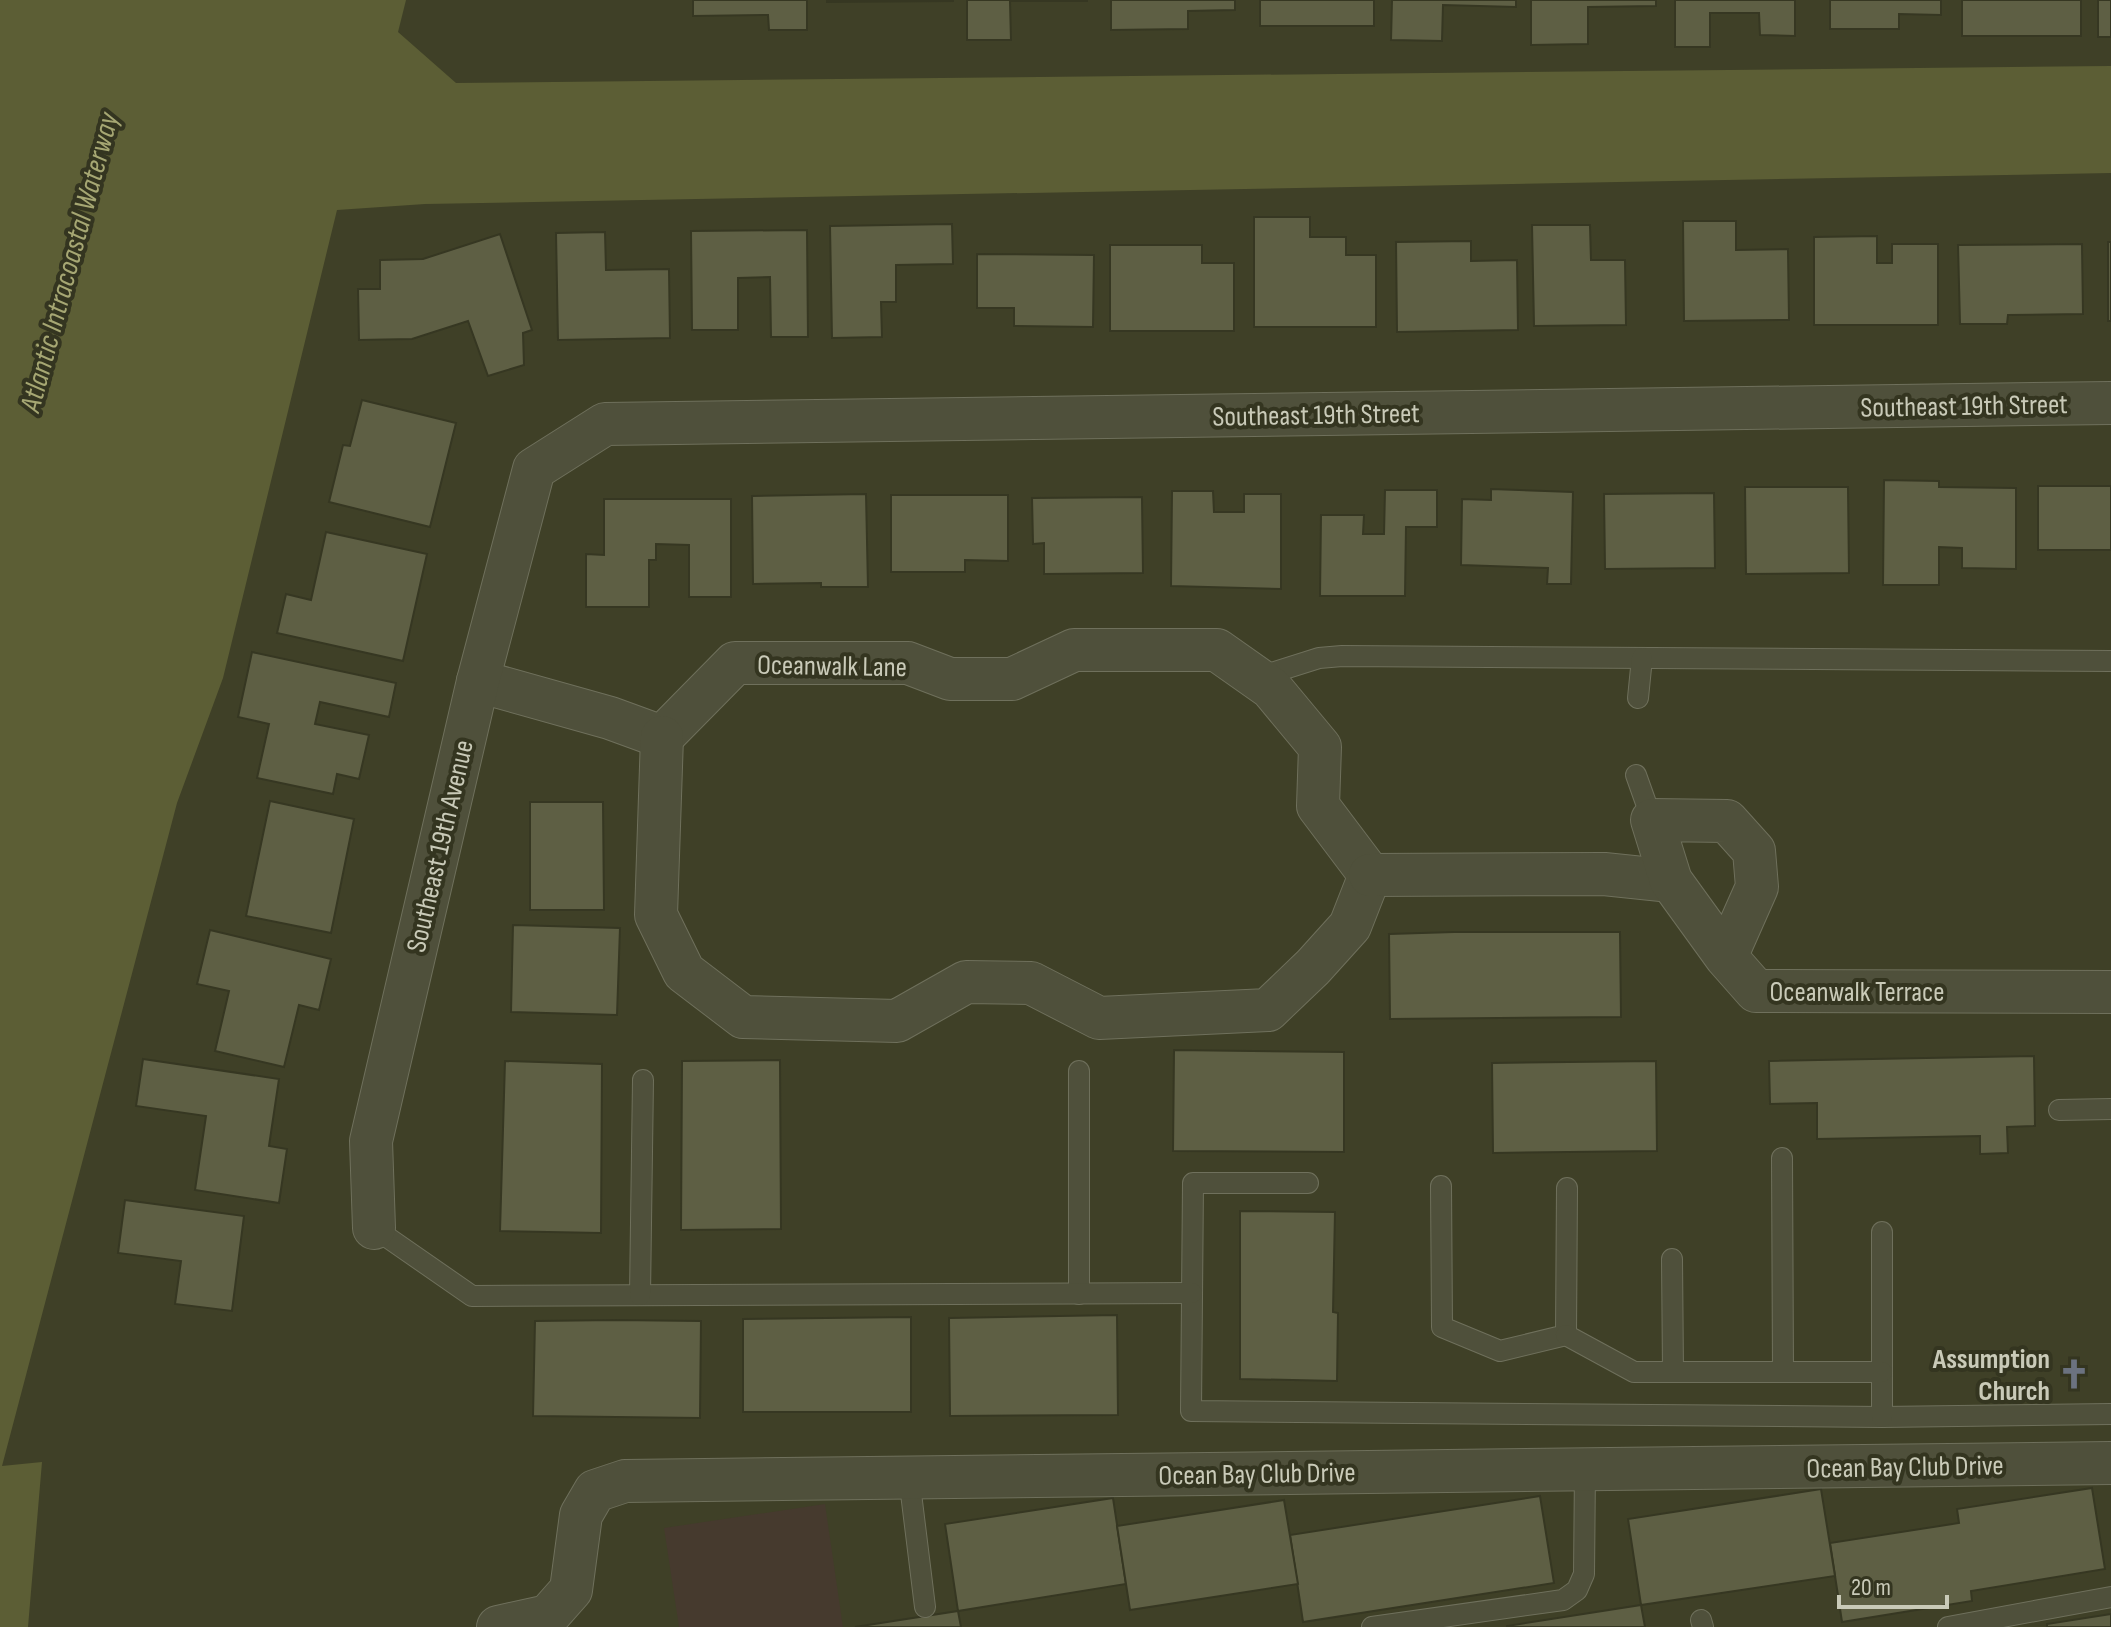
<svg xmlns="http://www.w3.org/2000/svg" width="2111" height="1627" viewBox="0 0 2111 1627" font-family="'Sofia Sans Condensed',sans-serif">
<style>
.green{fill:#463a2e}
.water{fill:#5c5e35}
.building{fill:#5e5f44;stroke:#363722;stroke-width:2}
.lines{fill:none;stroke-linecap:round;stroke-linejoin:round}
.service-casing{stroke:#6f705c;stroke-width:22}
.minor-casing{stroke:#6f705c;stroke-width:44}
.service{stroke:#4f503b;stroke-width:20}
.minor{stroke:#4f503b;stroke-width:42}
.labels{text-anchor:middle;stroke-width:8;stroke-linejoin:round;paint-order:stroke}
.street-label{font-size:28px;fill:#c9cab8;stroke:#343520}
.poi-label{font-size:28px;font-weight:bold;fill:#c9cab8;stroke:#343520;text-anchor:end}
.water-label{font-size:30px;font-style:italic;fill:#a6a773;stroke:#343520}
</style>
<rect width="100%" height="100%" fill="#3f4027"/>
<path class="green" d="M825,1504l18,123h-164l-15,-99z"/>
<path class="water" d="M0,0h406l-8,32 58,51 1655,-17v107l-1686,31 -88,6 -114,468 -46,125 -175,663 40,-4 -14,165h-28z"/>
<g class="building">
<path d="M693,0h114v30h-38l-1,-15 -75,1z"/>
<path d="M827,0h126v1l-126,1z"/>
<path d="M967,0h120v1h-77l1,39h-44z"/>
<path d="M1111,0h124v10l-47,1v18l-77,1z"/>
<rect x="1260" y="0" width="114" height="26"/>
<path d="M1392,0h124v7l-73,-2 -1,36 -51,-1z"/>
<path d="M1531,0h125v6l-68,1v37l-57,1z"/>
<path d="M1675,0h120v36l-35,-1 -1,-22h-49v34h-35z"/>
<path d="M1830,0h111v15l-42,-1v15h-69z"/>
<rect x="1962" y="0" width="119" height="36"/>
<rect x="2098" y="0" width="13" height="37"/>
<path d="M1254,217h56v20h36v18h30v72h-122z"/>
<path d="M1683,221h53v29l52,-1 1,71 -105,1z"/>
<path d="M952,224l1,40 -57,1v37h-15l1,35 -50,1 -2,-112z"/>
<path d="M1532,225h58l1,35h34l1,65 -92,1z"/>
<path d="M807,230l1,107h-37l-1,-60 -32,1v52h-46l-1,-99z"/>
<path d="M605,232l1,38 63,-1 1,69 -112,2 -2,-107z"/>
<path d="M500,234l32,96 -9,3 1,32 -36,11 -20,-55 -56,18 -53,1 -1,-51h22v-29l43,-1z"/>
<path d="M1877,236v27h15v-19h46v81h-124v-88z"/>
<path d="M1471,241v20l46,-1 1,70 -121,2 -1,-90z"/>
<rect x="2108" y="242" width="3" height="79"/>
<path d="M2082,244l1,70 -75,1 -1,9h-47l-2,-79z"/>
<path d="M1110,245h92v18h32v68h-124z"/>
<path d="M977,254l117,1 -1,72 -79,-1v-18h-37z"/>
<path d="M362,400l94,23 -26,104 -101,-25 14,-57 7,1z"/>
<path d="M1884,480l55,1v6l77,1v81l-54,-1v-20l-23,-1v38h-56z"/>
<rect x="2038" y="486" width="73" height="64"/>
<path d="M1745,487h103l1,86 -103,1z"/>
<path d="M1491,489l82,3 -2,92h-24l1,-16 -87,-3 1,-66 29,1z"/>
<path d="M1385,490h52v37h-31l-1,69h-85l1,-81h43l-1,19h21z"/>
<path d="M1172,491h41l1,21h30v-18h37v95l-110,-3z"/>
<path d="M1714,493l1,75 -110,1 -1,-75z"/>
<path d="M866,494l2,93h-47v-4l-68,1 -1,-88z"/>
<path d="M891,495h117v66l-43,-1v12h-74z"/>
<path d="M1142,497l1,76 -99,1v-31l-11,1 -1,-46z"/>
<path d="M604,499h127v98h-42v-52l-33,-1v16h-7v47h-63v-53l18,1z"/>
<path d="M326,532l101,22 -24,107 -126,-28 9,-39 25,6z"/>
<path d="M252,652l144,31 -7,34 -69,-15 -5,22 54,11 -10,44 -22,-5 -4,20 -76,-16 12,-54 -31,-7z"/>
<path d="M270,801l84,18 -23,114 -85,-17z"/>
<path d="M530,802h73l1,108h-74z"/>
<path d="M513,925l107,3 -3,87 -106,-3z"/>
<path d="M210,930l121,29 -12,51 -20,-5 -15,62 -69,-16 14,-60 -32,-7z"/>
<path d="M1454,932h166l1,85 -231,2 -1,-85z"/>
<path d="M1174,1050l170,2v100l-171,-1z"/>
<path d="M2034,1056l1,70 -28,1 1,26 -28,1v-18l-163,3v-36l-47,1 -1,-43z"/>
<path d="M143,1059l136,20 -10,67 18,3 -8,54 -84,-13 11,-74 -70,-10z"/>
<path d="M780,1060l1,169 -100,1 1,-169z"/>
<path d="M505,1061l97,3 -1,169 -101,-2z"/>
<path d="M1656,1061l1,90 -164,2 -1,-90z"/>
<path d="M125,1200l119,16 -12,95 -57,-7 6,-43 -63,-8z"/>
<path d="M1240,1211l95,1 -2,100 5,1 -1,68 -97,-2z"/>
<path d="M1117,1315l1,100 -168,1 -1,-98z"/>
<path d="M911,1317v95h-168v-93z"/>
<path d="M616,1320l85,1 -1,97 -167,-2 2,-95z"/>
<path d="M2092,1488l13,81 -134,22 1,10 -130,21 -12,-79 129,-20 -2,-14z"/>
<path d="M1821,1489l14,87 -194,29 -13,-86z"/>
<path d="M1540,1496l14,87 -251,39 -13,-87z"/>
<path d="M1113,1498l13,86 -168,27 -13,-87z"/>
<path d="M1284,1500l14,84 -168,26 -13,-84z"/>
<path d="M1641,1605l4,22h-138v-1z"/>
<path d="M958,1611l3,16h-106z"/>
<path d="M2111,1614v13h-64v-3z"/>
</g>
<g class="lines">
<g class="service-casing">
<g id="service">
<path d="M1256,678l63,-20 23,-2 769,5"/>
<path d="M1638,698l4,-40"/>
<path d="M1636,775l16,45"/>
<path d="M1079,1071v223"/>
<path d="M2059,1110l52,-1"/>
<path d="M1782,1158l1,214"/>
<path d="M1308,1183h-115l-2,228 691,6 229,-3"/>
<path d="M1441,1186l1,141 58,24 66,-16 1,-147"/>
<path d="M374,1228l98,68 720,-3"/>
<path d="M1882,1232v185"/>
<path d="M1672,1259l1,113"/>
<path d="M640,1295l3,-215"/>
<path d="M1566,1335l68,37h248"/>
<path d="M909,1477l16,130"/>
<path d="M1701,1620l2,7"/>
<path d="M1372,1627l191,-27 14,-10 7,-16 1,-105"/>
<path d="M1948,1627l163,-30"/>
</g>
</g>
<g class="minor-casing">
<g id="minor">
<path d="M478,681l132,37 52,19 73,-74h173l42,16h62l62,-29h143l54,38 49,59 -2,59 52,69"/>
<path d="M662,737l-6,178 28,57 59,45 154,4 69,-39 65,1 68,35 169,-8 45,-43 37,-41 20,-51"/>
<path d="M1370,875l234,-1 67,7"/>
<path d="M1726,957l31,-70 -3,-36 -27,-30 -75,-1 19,61 55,76 30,34 355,1"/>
<path d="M374,1228l-3,-87 107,-460 56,-212 71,-45 1506,-21"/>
<path d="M498,1627l50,-11 23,-26 10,-75 14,-24 30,-10 1486,-18"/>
</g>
</g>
<use href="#service" class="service"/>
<use href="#minor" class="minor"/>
</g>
<defs>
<g id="church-bare" transform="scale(2.4)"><path d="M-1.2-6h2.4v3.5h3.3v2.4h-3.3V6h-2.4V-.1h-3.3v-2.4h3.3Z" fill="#6b7280" stroke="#343520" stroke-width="2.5" paint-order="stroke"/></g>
</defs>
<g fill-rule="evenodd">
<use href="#church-bare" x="2074" y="1374"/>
</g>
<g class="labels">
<g class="street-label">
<text transform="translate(1964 405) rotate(-1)" y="10">Southeast 19th Street</text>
<text transform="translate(1316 414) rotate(-1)" y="10">Southeast 19th Street</text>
<text transform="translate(832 665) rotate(1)" y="10">Oceanwalk Lane</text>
<text transform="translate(439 846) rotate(-77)" y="10">Southeast 19th Avenue</text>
<text x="1857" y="1001">Oceanwalk Terrace</text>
<text transform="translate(1905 1466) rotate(-1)" y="10">Ocean Bay Club Drive</text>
<text transform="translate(1257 1473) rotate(-1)" y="10">Ocean Bay Club Drive</text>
</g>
<g class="poi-label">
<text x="2050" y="1368">Assumption<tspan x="2050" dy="32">Church</tspan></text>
</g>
<g class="water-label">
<text transform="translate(69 262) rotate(-75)" y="10">Atlantic Intracoastal Waterway</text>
</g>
</g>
<path d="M1839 1595v12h108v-12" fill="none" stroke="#c9cab8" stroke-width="4"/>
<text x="1851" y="1595" font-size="24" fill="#c9cab8" stroke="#343520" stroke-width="6" paint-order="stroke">20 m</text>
</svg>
